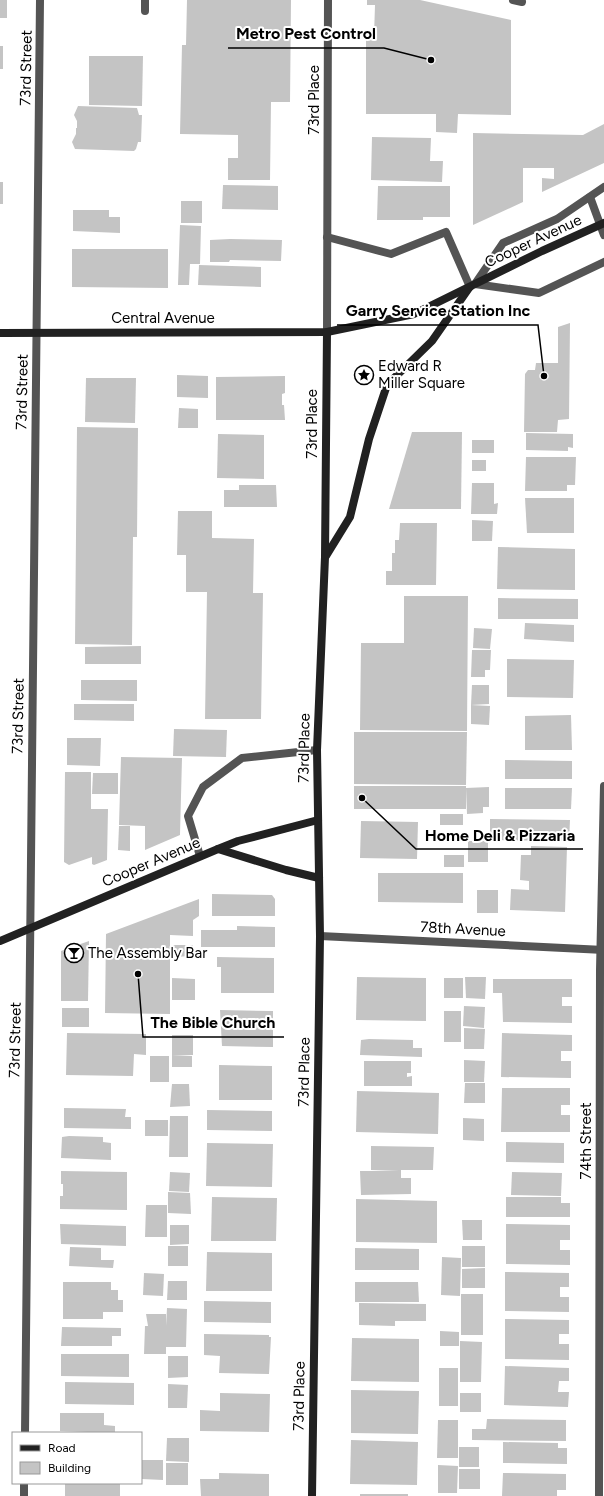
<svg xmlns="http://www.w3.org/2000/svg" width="604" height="1496" viewBox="0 0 604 1496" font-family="Figtree,sans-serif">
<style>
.building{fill:#c4c4c4}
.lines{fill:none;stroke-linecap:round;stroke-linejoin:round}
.lane{stroke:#545454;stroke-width:8}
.street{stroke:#545454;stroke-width:8}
.secondary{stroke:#212121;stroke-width:8}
.labels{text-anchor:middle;stroke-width:4;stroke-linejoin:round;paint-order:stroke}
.street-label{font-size:15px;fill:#000;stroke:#fff}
.poi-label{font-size:15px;fill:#000;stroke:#fff;text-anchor:start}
.leader{fill:none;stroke:#000;stroke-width:1.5}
.callout-dot{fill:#000;stroke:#fff;stroke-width:1.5}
.callout-label{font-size:16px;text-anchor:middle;font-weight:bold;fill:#000;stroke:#fff;stroke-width:4;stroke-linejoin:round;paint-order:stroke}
</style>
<rect width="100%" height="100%" fill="#fff"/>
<g class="building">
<rect x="0" y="0" width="7" height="18"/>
<path d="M187,0h104l-1,102h-19l-1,78h-42v-22h10v-23l-58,-1 2,-89h4z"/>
<path d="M367,0h53l91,20v95l-53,-1 -1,19 -21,-1v-18h-70v-78h8l1,-31h-8z"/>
<rect x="0" y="46" width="3" height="23"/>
<path d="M89,56h54l-1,50 -53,-1z"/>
<path d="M78,106l59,2 2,7h3l-1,27h-3l-2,7 -2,2 -59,-2 -3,-7 4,-8v-6h1v-7l-3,-6z"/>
<path d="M604,124v39l-62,29v-14l12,1v-11h-31v34l-50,23v-92l110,2z"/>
<path d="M372,137l59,1 -1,23h13l-1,21 -71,-2z"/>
<rect x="0" y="182" width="3" height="22"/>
<path d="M223,185l55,1v24l-56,-1z"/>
<path d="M378,186h72v31h-27v3h-46z"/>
<rect x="181" y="201" width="21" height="22"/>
<path d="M73,210h36v7h11v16l-47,-2z"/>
<path d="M180,225l21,1 -1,38h-10l-1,21h-11z"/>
<path d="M230,239l52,1 -1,21 -51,-1 -1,2h-19v-22z"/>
<path d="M72,249h96v39l-96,-1z"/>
<path d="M199,265l62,2v20l-63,-2z"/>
<path d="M570,323l-1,96 -11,1 -1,12h-33l1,-58 3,-4h7l1,-7h22v-36z"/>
<path d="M177,375l31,1v22l-31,-1z"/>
<path d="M285,376v17l-3,1v11h2l1,15h-69v-43z"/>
<path d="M86,378h50l-1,45 -50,-1z"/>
<path d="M179,408l19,1v19h-20z"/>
<path d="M77,427l61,1 -1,109h-4l-1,108 -57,-1z"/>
<path d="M412,432h50l-1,77h-72z"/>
<path d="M526,433l47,1v14l-5,-1v4l-42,-1z"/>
<path d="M218,434l46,1v44l-47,-1z"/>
<rect x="472" y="440" width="22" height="13"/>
<path d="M526,457h50l-1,28h-8v6h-42z"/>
<rect x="472" y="460" width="14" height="11"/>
<path d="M472,483h22v21l4,-1 -1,11h-26z"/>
<path d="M239,485h37l1,22h-53v-17h15z"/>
<path d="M525,498h49v35h-47z"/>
<path d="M178,511h34v27l42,1 -1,54h10l-2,126h-56l2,-127h-21v-37h-9z"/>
<path d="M472,520l21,1 -1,20h-20z"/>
<path d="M400,523h37l-1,62h-50v-14h6v-18h3v-13h4z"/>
<path d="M498,547l77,2v41l-78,-1z"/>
<path d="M404,596h64l-1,135 -107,-1 1,-87h43z"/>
<path d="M498,598l80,1v20h-80z"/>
<path d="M525,623l49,2v17l-50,-3z"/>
<path d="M474,628l18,1 -2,20 -17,-1z"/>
<path d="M141,646v18h-56v-17z"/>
<path d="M472,650h19l-1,20h-5v7h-14z"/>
<path d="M507,659l67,1 -1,38 -66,-1z"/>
<path d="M81,680h56v21l-56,-1z"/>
<path d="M472,685h17v19l-18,1z"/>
<path d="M74,704h60v17l-60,-1z"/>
<path d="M471,705l19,1 -1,19 -18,-1z"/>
<path d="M571,715l1,35h-47v-34z"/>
<path d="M174,729l53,1 -1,27 -53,-1z"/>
<path d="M354,732h113l-1,53 -112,-1z"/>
<path d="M67,738h34l-1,28 -33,-1z"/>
<path d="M121,757l61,1 -2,77 -35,15v-24l-26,-1z"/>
<path d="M505,760l67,1v18h-67z"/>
<path d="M65,772h26v37h17l-1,51 -13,5 -2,-1v-7l-23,8 -5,-3z"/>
<path d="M93,773h25v21h-26z"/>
<rect x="354" y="786" width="112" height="23"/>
<path d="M489,787v20h-6v6l-16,1 -1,-26z"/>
<path d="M505,788h67l-1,21h-66z"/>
<rect x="440" y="814" width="23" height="11"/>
<path d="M490,819l80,1 -1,21 -79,-1z"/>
<path d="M361,821l57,1 -1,37 -57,-1z"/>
<path d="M119,826h11v25l-12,-1z"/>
<rect x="468" y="841" width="20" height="21"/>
<path d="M531,846l36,1 -2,65 -55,-2 1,-21 18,1v-9l-9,-1 1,-25h10z"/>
<rect x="444" y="855" width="20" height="12"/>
<path d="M378,873h85v30l-85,-1z"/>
<rect x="477" y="890" width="21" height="23"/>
<path d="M212,894l60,1 3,4v17h-63z"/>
<path d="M199,899v17l-6,4v16l-23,-1v79l-65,-1 1,-79z"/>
<path d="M237,926l38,1v20h-74v-17h36z"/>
<path d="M89,941l-1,60h-27v-50z"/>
<path d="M172,945h21v11l-21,1z"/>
<path d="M217,957l57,1v35h-53v-26h-4z"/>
<path d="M357,977l69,1v43l-70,-1z"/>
<path d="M465,977h21l-1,22 -19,-1z"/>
<path d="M172,978l23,1v21h-23z"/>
<rect x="444" y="978" width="19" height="20"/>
<path d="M493,979h79v18h-10v9h10v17l-69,-1 -1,-29h-9z"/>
<path d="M464,1006l21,1 -1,21 -21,-2z"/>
<rect x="62" y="1008" width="27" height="19"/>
<path d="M220,1010l53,1v36l-51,-1z"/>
<rect x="444" y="1011" width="17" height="31"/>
<path d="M464,1028l21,1 -1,20h-20z"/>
<path d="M67,1033l79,1v21l-12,-1 -1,22 -67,-1z"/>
<path d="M502,1033l70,2v16h-11v10h10v17l-70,-1z"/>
<rect x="172" y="1035" width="21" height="20"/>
<path d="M369,1039l44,1v8h9v9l-62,-2 1,-15z"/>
<path d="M172,1055l20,1v11h-20z"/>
<rect x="150" y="1056" width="19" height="26"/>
<path d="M464,1060l21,1 -1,21h-20z"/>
<path d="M364,1061h47v12h-4v4l5,-1v10h-48z"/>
<path d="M219,1065l53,1v34h-53z"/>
<path d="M465,1083h20v20h-21z"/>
<path d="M172,1084h17l1,22 -20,1z"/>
<path d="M502,1088h68v17h-9v10h9v17h-69z"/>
<path d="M357,1091l82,2 -1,41 -82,-2z"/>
<path d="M64,1108l62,1 -1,8h6v12l-67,-1z"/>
<path d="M207,1110l65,1v20l-65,-1z"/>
<path d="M170,1116h18v41h-19z"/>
<path d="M463,1118l21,1v22l-21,-1z"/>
<rect x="145" y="1120" width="23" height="16"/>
<path d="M69,1136l34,1v5l8,1v17l-50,-2 1,-21z"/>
<path d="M506,1142l58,1v20l-58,-1z"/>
<path d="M207,1143l66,1 -1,43 -66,-1z"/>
<path d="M371,1146l63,1 -1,23h-32v8h10v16l-50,1 -1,-24h39l-28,-1z"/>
<path d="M61,1171l66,1v38l-67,-1v-13h3v-12h-2z"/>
<path d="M170,1172l20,1 -1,19 -20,-1z"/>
<path d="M512,1172l50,1 -1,23 -50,-1z"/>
<path d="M168,1192l22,1 1,21 -23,-1z"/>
<path d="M212,1197l65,1 -1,43h-65z"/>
<path d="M506,1197h55v6h9v14h-64z"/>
<path d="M356,1199l81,2v42l-81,-1z"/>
<path d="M146,1205h21v32h-22z"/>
<path d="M462,1220h20v20h-19z"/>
<path d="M60,1224l66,2v20l-65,-2z"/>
<path d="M506,1224l64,1v15h-10v10h10v15l-64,-1z"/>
<path d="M170,1225h19v19l-19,1z"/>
<rect x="168" y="1246" width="20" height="20"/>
<rect x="462" y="1246" width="23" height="21"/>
<path d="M70,1247l31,1v12h13l-1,8 -44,-2z"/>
<path d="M355,1248l64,1v21h-64z"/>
<path d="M207,1252l65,1v38h-66z"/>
<path d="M442,1257l19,1 -1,38 -19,-1z"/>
<path d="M485,1268v20h-23v-19z"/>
<path d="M505,1272l64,1v14h-9v10h9v15l-64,-1z"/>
<path d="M144,1273l20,1 -1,22 -20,-1z"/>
<path d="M168,1281h19v19h-20z"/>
<path d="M63,1282h48v8h7v10h5v12h-20v7h-40z"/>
<path d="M355,1282h63l1,20h-64z"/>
<rect x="461" y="1294" width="22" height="41"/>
<path d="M204,1301l67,1v21l-67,-1z"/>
<path d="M359,1303l67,1v17h-31v5l-36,-1z"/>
<path d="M167,1308l20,1 -1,38h-20v7h-22l1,-28h3l-2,-12h20v12h-6h6z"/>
<path d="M505,1319l64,1v14h-10v10h10v16l-64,-1z"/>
<path d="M62,1327l59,1v8h-9v10h-51z"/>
<path d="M440,1331l19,1v14h-19z"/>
<path d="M204,1334l65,1v2h2l-2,37 -50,-1 1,-17 -16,-1z"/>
<path d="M352,1338l67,1v43l-68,-1z"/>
<path d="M460,1341l22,1 -1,40h-21z"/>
<path d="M61,1354h68v23l-68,-1z"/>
<path d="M168,1356h20v21l-20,1z"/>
<path d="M505,1366l64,2v13h-10l-1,11h11l-1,15 -64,-2z"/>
<rect x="439" y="1368" width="19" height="38"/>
<path d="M65,1382l69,1v22l-69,-1z"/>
<path d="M168,1384l20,1 -1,23h-19z"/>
<path d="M351,1390l68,1 -1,43 -67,-1z"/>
<path d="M220,1393l50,1 -1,38 -69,-1v-21l20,1z"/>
<rect x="460" y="1393" width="21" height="19"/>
<path d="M60,1413h44v12l11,1v7l-55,-2z"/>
<path d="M487,1419l79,1v21l-94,-1v-11h14z"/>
<path d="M438,1420h20v38h-21z"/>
<path d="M167,1438h22v24l-23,-1z"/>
<path d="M351,1440l67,2 -1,43 -67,-1z"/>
<path d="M503,1442l55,1v5h9v16l-64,-1z"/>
<rect x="459" y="1447" width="20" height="20"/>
<path d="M142,1460h21v20l-21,-1z"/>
<rect x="166" y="1463" width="22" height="22"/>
<path d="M438,1465l20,1 -1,27h-19z"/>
<rect x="459" y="1469" width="21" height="20"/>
<path d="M219,1473l50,1v22h-68l-1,-17h19z"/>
<path d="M503,1473l63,1v16h-9v6h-55z"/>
<rect x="65" y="1483" width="55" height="13"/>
<rect x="360" y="1494" width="48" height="2"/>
</g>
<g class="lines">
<g class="lane">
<path d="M513,0l9,2"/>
<path d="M145,11v-11"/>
<path d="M327,237l64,17 55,-22 24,55"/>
<path d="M200,856l-12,-40 15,-29 39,-29 75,-8"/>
</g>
<g class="street">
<path d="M604,187l-47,32 -54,24 -28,41 64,9 65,-31"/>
<path d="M590,197l14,38"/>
<path d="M327,332l1,-332"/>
<path d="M320,936l284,14"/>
<path d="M25,1433l15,-1433"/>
<path d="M24,1496v-13"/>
<path d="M599,1496l1,-526 4,-184"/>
</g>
<g class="secondary">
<path d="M0,333l327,-1 87,-18 128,-63 62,-28"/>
<path d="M326,556l24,-39 19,-78 18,-54 45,-44 37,-53"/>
<path d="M218,849l68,21 33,8"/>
<path d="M0,941l218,-92 20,-8 80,-21"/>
<path d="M312,1496l8,-560 -3,-186 8,-193 2,-225"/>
</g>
</g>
<defs>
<g id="sight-ring" transform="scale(1)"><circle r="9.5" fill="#fff" stroke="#000" stroke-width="1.5"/><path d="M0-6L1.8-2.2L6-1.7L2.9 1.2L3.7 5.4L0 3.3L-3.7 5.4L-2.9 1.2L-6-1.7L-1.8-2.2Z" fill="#000"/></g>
<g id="bar-ring" transform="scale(1)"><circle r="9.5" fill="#fff" stroke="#000" stroke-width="1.5"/><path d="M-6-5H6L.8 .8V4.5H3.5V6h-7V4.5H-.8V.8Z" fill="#000"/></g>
</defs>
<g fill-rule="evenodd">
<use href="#sight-ring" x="364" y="375"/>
<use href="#bar-ring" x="74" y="953"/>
</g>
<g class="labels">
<g class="street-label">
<text transform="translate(26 68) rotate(-89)" y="5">73rd Street</text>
<text transform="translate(314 100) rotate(-90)" y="5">73rd Place</text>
<text transform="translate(533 241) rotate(-25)" y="5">Cooper Avenue</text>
<text x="163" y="323">Central Avenue</text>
<text transform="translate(22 392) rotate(-89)" y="5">73rd Street</text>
<text transform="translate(312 424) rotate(-90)" y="5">73rd Place</text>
<text transform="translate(18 716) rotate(-89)" y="5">73rd Street</text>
<text transform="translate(304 748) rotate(-89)" y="5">73rd Place</text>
<text transform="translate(151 862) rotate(-23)" y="5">Cooper Avenue</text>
<text transform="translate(463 929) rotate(3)" y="5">78th Avenue</text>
<text transform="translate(15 1040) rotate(-89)" y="5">73rd Street</text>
<text transform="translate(304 1072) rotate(-89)" y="5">73rd Place</text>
<text transform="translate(586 1141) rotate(-90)" y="5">74th Street</text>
<text transform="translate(299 1396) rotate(-89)" y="5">73rd Place</text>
</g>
<g class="poi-label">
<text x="378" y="371">Edward R<tspan x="378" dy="17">Miller Square</tspan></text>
<text x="88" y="958">The Assembly Bar</text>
</g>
</g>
<path class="leader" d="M431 60L384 48H228M544 376L538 325H337M362 798L416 849H583M138 974L143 1037H284"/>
<g class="callout-dot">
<circle cx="431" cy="60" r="4"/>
<circle cx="544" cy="376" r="4"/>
<circle cx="362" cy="798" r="4"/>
<circle cx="138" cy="974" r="4"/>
</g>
<g class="callout-label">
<text x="306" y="39">Metro Pest Control</text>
<text x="438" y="316">Garry Service Station Inc</text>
<text x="500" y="841">Home Deli &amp; Pizzaria</text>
<text x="213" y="1028">The Bible Church</text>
</g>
<rect x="12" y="1432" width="130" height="52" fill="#ffffff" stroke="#999999"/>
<rect x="20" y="1445" width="20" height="6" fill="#212121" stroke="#999999"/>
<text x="48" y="1452" font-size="12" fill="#000000">Road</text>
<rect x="20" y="1462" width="20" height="12" fill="#c4c4c4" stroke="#999999"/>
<text x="48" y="1472" font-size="12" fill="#000000">Building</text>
</svg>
